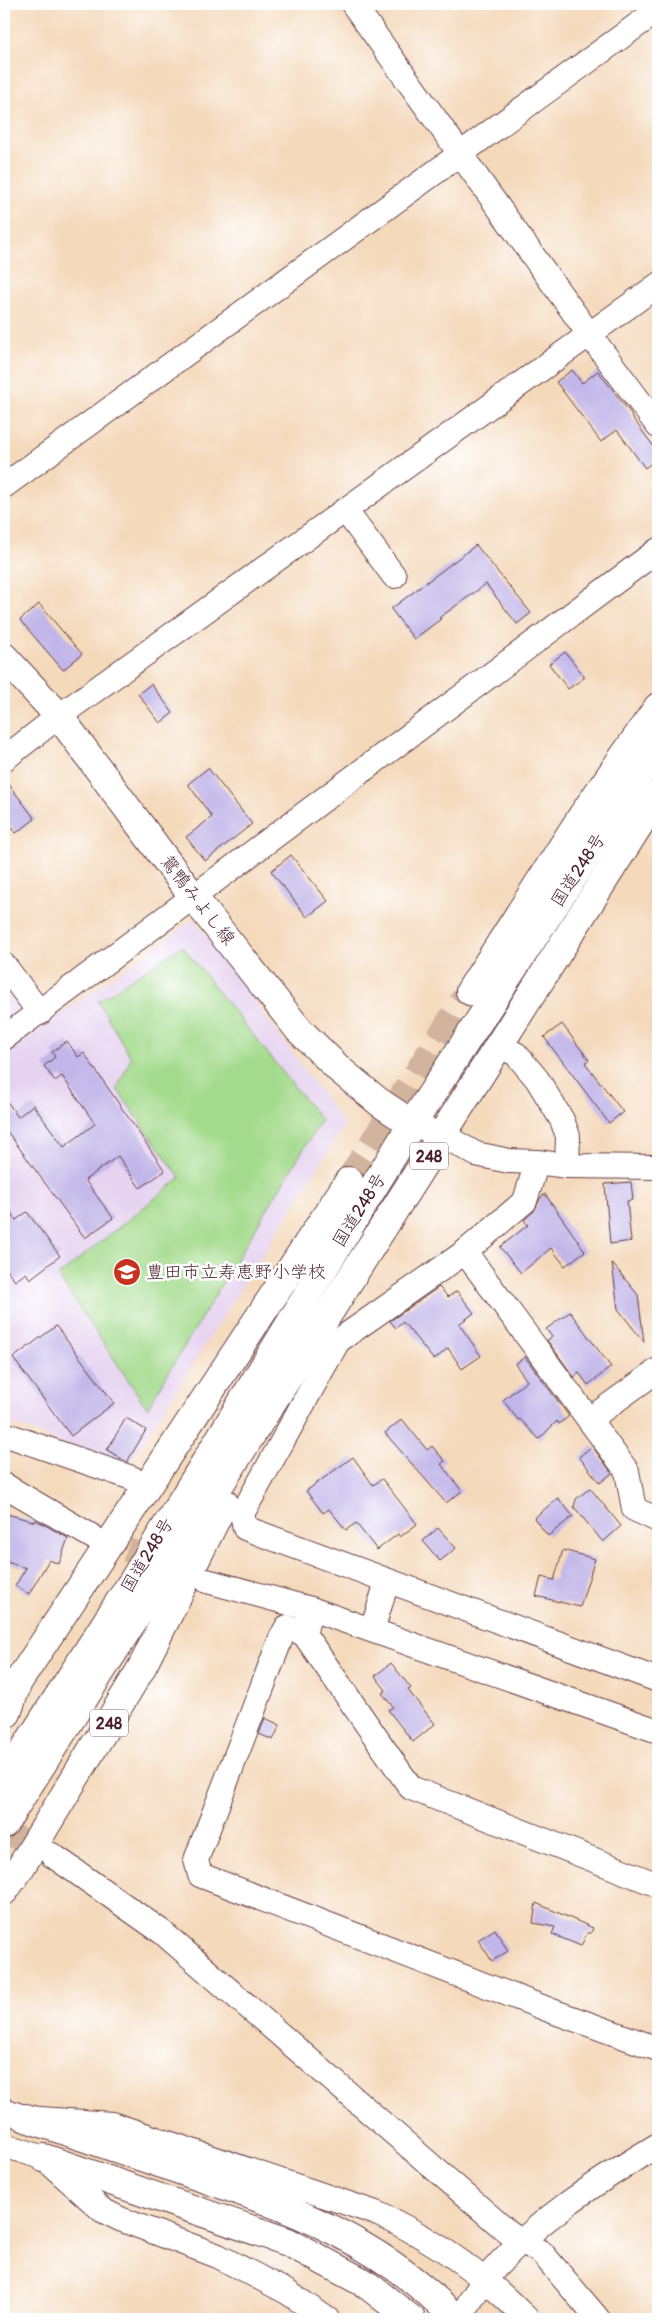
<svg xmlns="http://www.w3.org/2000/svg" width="662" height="2323" viewBox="0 0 662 2323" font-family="Pangolin,'Klee One',sans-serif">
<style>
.built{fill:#e6d3f0}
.green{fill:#a3da8b;stroke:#767c5b}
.building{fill:#c1b6e9}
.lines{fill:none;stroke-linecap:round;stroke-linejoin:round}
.minor-tunnel{stroke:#d2b49e;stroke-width:24;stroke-dasharray:24 12;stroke-linecap:butt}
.highway-tunnel{stroke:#d2b49e;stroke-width:28;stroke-dasharray:28 14;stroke-linecap:butt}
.minor-casing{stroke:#643b41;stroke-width:26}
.major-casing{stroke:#643b41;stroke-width:30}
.highway-casing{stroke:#643b41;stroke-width:30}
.minor{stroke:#fff;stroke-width:24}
.major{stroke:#fff;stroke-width:28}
.highway{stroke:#fff;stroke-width:28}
.labels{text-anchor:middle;stroke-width:5;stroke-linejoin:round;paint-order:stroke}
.shield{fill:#fff;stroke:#80626b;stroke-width:1}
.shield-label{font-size:16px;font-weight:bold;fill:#4a1f2b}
.street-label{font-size:18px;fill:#4a1f2b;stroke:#fff}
.poi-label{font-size:18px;fill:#4a1f2b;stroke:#fff;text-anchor:start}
</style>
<rect width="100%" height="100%" fill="#fff"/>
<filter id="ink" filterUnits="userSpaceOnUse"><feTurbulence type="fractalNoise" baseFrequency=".02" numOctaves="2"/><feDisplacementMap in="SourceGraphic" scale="10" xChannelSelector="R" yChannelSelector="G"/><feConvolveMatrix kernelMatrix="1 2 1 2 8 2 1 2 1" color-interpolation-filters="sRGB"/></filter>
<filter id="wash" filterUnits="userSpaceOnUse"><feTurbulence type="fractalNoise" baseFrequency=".0096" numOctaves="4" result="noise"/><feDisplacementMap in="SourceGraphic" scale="20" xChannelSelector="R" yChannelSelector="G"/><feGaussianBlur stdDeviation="1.12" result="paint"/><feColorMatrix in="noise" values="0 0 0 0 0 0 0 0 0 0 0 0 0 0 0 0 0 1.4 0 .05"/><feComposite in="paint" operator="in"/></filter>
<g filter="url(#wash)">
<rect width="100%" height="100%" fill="#f4d9bb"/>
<g class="built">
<path d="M194,919l151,206 -219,344 -122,-49v-365z"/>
<path d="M4,970l20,27 -4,13 -16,12z"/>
</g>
<path class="green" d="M182,946l139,174 -174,288 -89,-132 122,-98 -63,-89 14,-31 -33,-57z"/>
<g id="blocks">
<g class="building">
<path d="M572,370l10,13 16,-12 34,44 -1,1 27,36v6l-13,10 -28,-38 -16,12 -45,-60z"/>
<path d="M476,545l55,68 -14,11 -31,-40 -47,34 2,1 -27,20 -23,-30z"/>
<path d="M39,604l43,50 -19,16 -43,-50z"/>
<path d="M565,652l20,25 -17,12 -19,-25z"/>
<path d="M151,684l22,29 -13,10 -22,-29z"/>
<path d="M208,768l44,56 -47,37 -19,-24 26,-20 -24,-33z"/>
<path d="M4,778l31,41 -19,14 -5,-7 -7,5z"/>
<path d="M291,855l37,46 -21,16 -36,-46z"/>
<path d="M562,1024l27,36 -4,3 38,49 -14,11 -65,-86z"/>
<path d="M67,1041l11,16 6,-4 81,118 -25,17 -22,-32 -33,24 28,38 -28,20 -81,-111v-30l14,20 15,-12 31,42 31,-23 -33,-48 -7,5 -11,-15 11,-9 -3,-5z"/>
<path d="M631,1182l2,18 -6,1 4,40 -21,3 -5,-60z"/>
<path d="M545,1194l40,57 -20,15 -14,-18 -30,25 -21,-26 28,-22 -4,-5 10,-9 7,-14z"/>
<path d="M4,1203l12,17 11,-8 33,44 -30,23 -4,-6 -11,8 -11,-15z"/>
<path d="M612,1263l26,32 6,47 -26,-33z"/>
<path d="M439,1287l9,10 9,-6 17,22 -15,11 22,32 -19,13 -14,-21 -14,12 -31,-38 -7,6 -6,-7z"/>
<path d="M570,1312l41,55 -23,18 -9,-12 -5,4 -27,-37 5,-3 -6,-8z"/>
<path d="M56,1326l58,77 -43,33 -58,-78z"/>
<path d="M525,1357l44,59 -10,8 -2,-3 -18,18 -19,-20 -2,1 -15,-20 24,-19 -12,-17z"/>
<path d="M126,1418l20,12 -19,32 -20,-12z"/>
<path d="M402,1419l25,31 5,-4 13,15 -4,3 21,27 -16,12 -61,-70z"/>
<path d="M592,1446l20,27 -12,10 -21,-26z"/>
<path d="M353,1457l20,28 9,-6 35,45 -17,13 -2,-3 -21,16 -21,-27 -10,7 -17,-21 -6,4 -17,-22z"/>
<path d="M590,1488l31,38 -18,16 -29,-35 2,-8z"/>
<path d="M558,1498l15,18 -25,20 -14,-18z"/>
<path d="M4,1513l31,9 1,-2 32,18 -9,26 -10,-4 -20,34 -14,-8 11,-18 -22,-7z"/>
<path d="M438,1528l18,20 -16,13 -17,-20z"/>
<path d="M563,1550l32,9 -15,48 -44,-11 5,-19 13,3z"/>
<path d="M391,1663l20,25 -3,2 27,34 -22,18 -25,-32 5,-3 -11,-14 4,-3 -11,-14z"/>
<path d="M265,1718l15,7 -7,15 -14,-6z"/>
<path d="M536,1903l57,25 -2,5h-4l-6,13 -29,-12 3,-7 -22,-4z"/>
<path d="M495,1929l13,22 -16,10 -14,-21z"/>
</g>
</g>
</g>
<g filter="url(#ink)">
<use href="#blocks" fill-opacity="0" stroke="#643b41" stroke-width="1"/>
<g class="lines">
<g class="minor-tunnel">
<path d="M93,1537l71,27"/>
<path d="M4,1831l45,22"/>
</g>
<path class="highway-tunnel" d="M349,1181l121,-190"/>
<g class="minor-casing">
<g id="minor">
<path d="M353,4l236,330 69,92"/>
<path d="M4,486l654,-476"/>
<path d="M345,510l49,66"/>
<path d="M4,759l55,-43 599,-431"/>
<path d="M4,965l36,48"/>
<path d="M4,1038l654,-488"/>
<path d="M497,1045l19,9 21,25 25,41 6,16 -1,30"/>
<path d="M412,1124l30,11 34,19 33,7 28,1 30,4 91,1"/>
<path d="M537,1162l-12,39 -60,51 162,219 7,38 24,11"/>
<path d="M465,1252l-127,89 -96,173 3,14 413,152"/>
<path d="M590,1419l68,-49"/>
<path d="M4,1434l128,44"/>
<path d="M4,1485l89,52"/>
<path d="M207,1581l104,28 347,122"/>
<path d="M311,1609l-7,25 107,154 247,97"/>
<path d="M372,1630l15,-48"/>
<path d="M304,1634l-17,-7 -6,11 -85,222 4,15 352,136 106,38"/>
<path d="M52,1855l110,77 348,302 32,19 56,66"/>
<path d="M4,2110l22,8 86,6 264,89c56,25 108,62 151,106"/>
<path d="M4,2145l40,13 58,52 18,9 98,37 69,36 40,27"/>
<path d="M459,2319c8,-12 16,-27 25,-38 47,-58 111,-98 174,-136"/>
</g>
</g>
<g class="major-casing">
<path id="major" d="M4,657l55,59 135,182 105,132 41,40 39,32 33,22"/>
</g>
<g class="highway-casing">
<g id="highway">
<path d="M470,991l112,-175 76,-109"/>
<path d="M7,1713l11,-31 331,-501"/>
<path d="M4,1781l130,-202 278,-455 246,-378"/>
<path d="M4,1824l654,-1029"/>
<path d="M4,1891l15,-21 122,-201 83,-166"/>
<path d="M26,2118c55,18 110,37 165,56 100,34 190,67 265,145"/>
<path d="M44,2158l244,84 78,42 45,35"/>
</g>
</g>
<use href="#minor" class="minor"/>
<use href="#major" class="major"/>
<use href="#highway" class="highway"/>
</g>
</g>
<defs>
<g id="school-disc" transform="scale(1.4375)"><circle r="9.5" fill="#c8321e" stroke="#fff"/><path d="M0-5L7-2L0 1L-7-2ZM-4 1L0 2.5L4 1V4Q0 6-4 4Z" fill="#fff"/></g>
</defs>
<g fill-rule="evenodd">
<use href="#school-disc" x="127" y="1272"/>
</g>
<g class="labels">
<g class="shield">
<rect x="410" y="1142.5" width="38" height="27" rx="4"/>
<rect x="90" y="1709.5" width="38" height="27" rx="4"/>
</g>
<g class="shield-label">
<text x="429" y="1162">248</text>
<text x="109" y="1729">248</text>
</g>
<g class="street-label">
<text transform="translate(578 870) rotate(-57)" y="6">国道248号</text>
<text transform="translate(198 900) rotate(52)" y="6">鴛鴨みよし線</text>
<text transform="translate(359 1210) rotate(-58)" y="6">国道248号</text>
<text transform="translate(147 1555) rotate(-59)" y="6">国道248号</text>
</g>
<g class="poi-label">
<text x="146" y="1278">豊田市立寿恵野小学校</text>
</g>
</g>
<rect width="662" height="2323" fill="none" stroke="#fff" stroke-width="20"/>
</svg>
